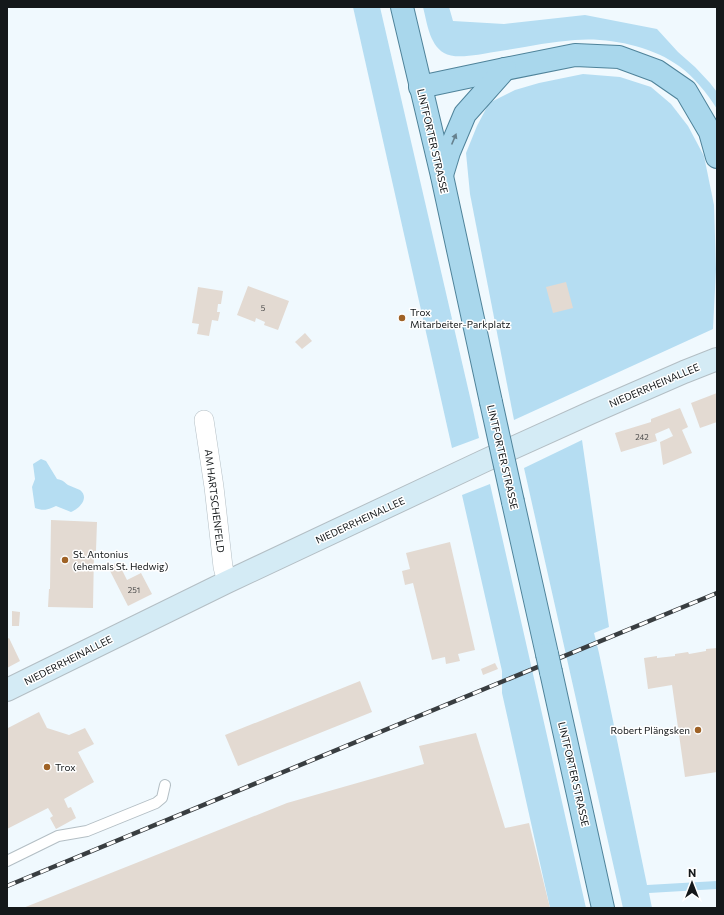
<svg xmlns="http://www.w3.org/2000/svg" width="724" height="915" viewBox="0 0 724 915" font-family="Commissioner,sans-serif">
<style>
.green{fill:#b5ddf2}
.building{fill:#e3dad2}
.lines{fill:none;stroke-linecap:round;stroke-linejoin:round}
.lane-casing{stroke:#b3bec4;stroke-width:12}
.street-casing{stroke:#b3bec4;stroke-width:20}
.secondary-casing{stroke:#b3bec4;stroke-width:24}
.primary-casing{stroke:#4f839a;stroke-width:24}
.lane{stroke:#fff;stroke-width:10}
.street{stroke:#fff;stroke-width:19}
.secondary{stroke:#d4ebf5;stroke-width:22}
.primary{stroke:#a9d7ec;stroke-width:22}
.rail-casing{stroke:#393e41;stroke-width:4.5}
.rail{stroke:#fff;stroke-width:3;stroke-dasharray:9;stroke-linecap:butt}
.primary-bridge-casing{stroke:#4f839a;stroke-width:24;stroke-linecap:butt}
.primary-bridge{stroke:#a9d7ec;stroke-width:22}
.oneway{fill:#66818e}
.poi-dot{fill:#9f6226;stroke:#fff;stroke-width:1.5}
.labels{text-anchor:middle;stroke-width:3;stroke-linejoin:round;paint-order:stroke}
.number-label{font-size:8px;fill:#484848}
.street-label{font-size:10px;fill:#14181a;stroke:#fff}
.poi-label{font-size:10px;fill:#14181a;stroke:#fff;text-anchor:start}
</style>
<rect width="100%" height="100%" fill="#f0f9fe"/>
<g class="green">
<path d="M353,7h27l93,403 6,28 -27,10z"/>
<path d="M423,7h26l4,14 51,3 81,-9 72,14 21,23 17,15 15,16 7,9v17c-10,-16 -23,-32 -38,-43 -27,-20 -71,-29 -104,-26 -27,2 -54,8 -81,12 -13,2 -39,8 -50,1 -15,-9 -17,-31 -21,-46z"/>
<path d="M583,74l37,3 31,10 20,17 17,22 16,30 10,49 2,64 -3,60 -199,91 -44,-226 -4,-41 11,-27 12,-23 26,-13 24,-7z"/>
<path d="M582,440l27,187 -15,6 5,20 48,232 70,-4v8l-68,4 3,15h-29l-99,-440z"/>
<path d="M41,459l5,2 11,18c6,1 7,3 11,6 4,2 8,3 12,5 10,8 -1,19 -9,22l-15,-6c-8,4 -13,5 -21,2l-3,-21 3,-8 -2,-15z"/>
<path d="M490,484l96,424h-36l-48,-215v-22l-40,-176z"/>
</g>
<g class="building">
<path d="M566,282l7,26 -20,5 -7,-26z"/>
<path d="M248,286l41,15 -11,29 -14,-5 1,-3 -9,-4 -1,4 -18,-7z"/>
<path d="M198,287l25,4 -2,13h-3l-1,8h3l-2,9 -6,-1 -3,16 -12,-2 2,-10 -7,-1z"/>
<path d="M305,333l7,8 -10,8 -7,-7z"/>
<path d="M717,393v29l-17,6 -9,-25z"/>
<path d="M680,408l8,19 -6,3 10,23 -29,12 -3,-23 13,-6 -4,-8 -14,6 2,7 -36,11 -6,-19 36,-11v-3z"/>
<path d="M51,520l46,2 -1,29h-2l-1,57 -45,-1 1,-18h1z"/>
<path d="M450,542l25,108 -17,4 2,7 -14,3 -1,-7 -13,3 -19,-77 -8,2 -3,-14 8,-2 -4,-16z"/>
<path d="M118,562l9,18 14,-7 11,21 -24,12 -20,-39z"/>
<path d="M12,611l8,1 -1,14h-7z"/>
<path d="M9,638l11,23 -13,7v-29z"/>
<path d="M717,648v124l-32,5 -13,-92 -24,4 -4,-31 13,-2v2l18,-2v-2l13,-2 1,2 17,-3v-2z"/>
<path d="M495,663l3,6 -15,6 -2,-6z"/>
<path d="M360,681l12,31 -134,54 -13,-31z"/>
<path d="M39,712l8,16 22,7 16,-7 9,16 -16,8 16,30 -30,17 4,9 3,-1 5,11 -20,11 -6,-11 3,-2 -5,-8 -41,21v-102l1,1z"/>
<path d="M476,733l29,95 24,-5 21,85h-527l264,-105 137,-39 -5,-18z"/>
</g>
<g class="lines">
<g class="lane-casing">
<path id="lane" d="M7,861l51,-25 29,-5 69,-28 6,-5 3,-13"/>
</g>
<g class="street-casing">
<path id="street" d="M204,420l10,67 9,80 4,15"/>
</g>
<g class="secondary-casing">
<path id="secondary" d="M7,690l220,-108 257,-121 106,-48 94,-41 33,-13"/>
</g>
<g class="primary-casing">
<g id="primary">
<path d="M402,7l40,169 49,226"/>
<path d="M420,87l85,-18 70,-14 44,2 38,14 29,20 24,41 7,25"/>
<path d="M442,175l7,-23 16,-38 40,-45"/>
<path d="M513,502l34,152"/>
<path d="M551,672l52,236"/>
</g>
</g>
<use href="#lane" class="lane"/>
<use href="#street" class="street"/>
<use href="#secondary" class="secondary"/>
<use href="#primary" class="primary"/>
<g class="rail-casing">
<path id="rail" d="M7,886l710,-293"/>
</g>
<use href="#rail" class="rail"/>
<g class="primary-bridge-casing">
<g id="primary-bridge">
<path d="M491,402l22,100"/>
<path d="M547,654l4,18"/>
</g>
</g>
<use href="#primary-bridge" class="primary-bridge"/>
</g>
<defs><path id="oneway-solid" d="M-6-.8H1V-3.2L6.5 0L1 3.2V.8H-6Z"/></defs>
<use class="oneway" href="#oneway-solid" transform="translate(454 139) rotate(-67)"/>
<g class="poi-dot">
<circle cx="402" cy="318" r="4"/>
<circle cx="65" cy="560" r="4"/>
<circle cx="698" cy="730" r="4"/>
<circle cx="47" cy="767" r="4"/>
</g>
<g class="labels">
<g class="number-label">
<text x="263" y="311">5</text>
<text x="642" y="440">242</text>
<text x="134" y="593">251</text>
</g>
<g class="street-label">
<text transform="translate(433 141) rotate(77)" y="4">LINTFORTER STRASSE</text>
<text transform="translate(654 385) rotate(-23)" y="4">NIEDERRHEINALLEE</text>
<text transform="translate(503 457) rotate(77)" y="4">LINTFORTER STRASSE</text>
<text transform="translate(215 501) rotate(83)" y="4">AM HARTSCHENFELD</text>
<text transform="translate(360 520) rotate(-25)" y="4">NIEDERRHEINALLEE</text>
<text transform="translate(68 660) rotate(-27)" y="4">NIEDERRHEINALLEE</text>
<text transform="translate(574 774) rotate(77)" y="4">LINTFORTER STRASSE</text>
</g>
<g class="poi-label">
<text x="410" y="316">Trox<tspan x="410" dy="12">Mitarbeiter-Parkplatz</tspan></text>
<text x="73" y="558">St. Antonius<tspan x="73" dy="12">(ehemals St. Hedwig)</tspan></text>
<text x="690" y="734" text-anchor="end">Robert Plängsken</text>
<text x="55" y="771">Trox</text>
</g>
</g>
<rect width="724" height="915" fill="none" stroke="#14181a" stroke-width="16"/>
<g transform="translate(692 883)" stroke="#ffffff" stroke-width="3" paint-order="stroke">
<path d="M0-3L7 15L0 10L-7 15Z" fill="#14181a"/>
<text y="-6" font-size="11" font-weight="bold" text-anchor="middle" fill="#14181a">N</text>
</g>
</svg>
